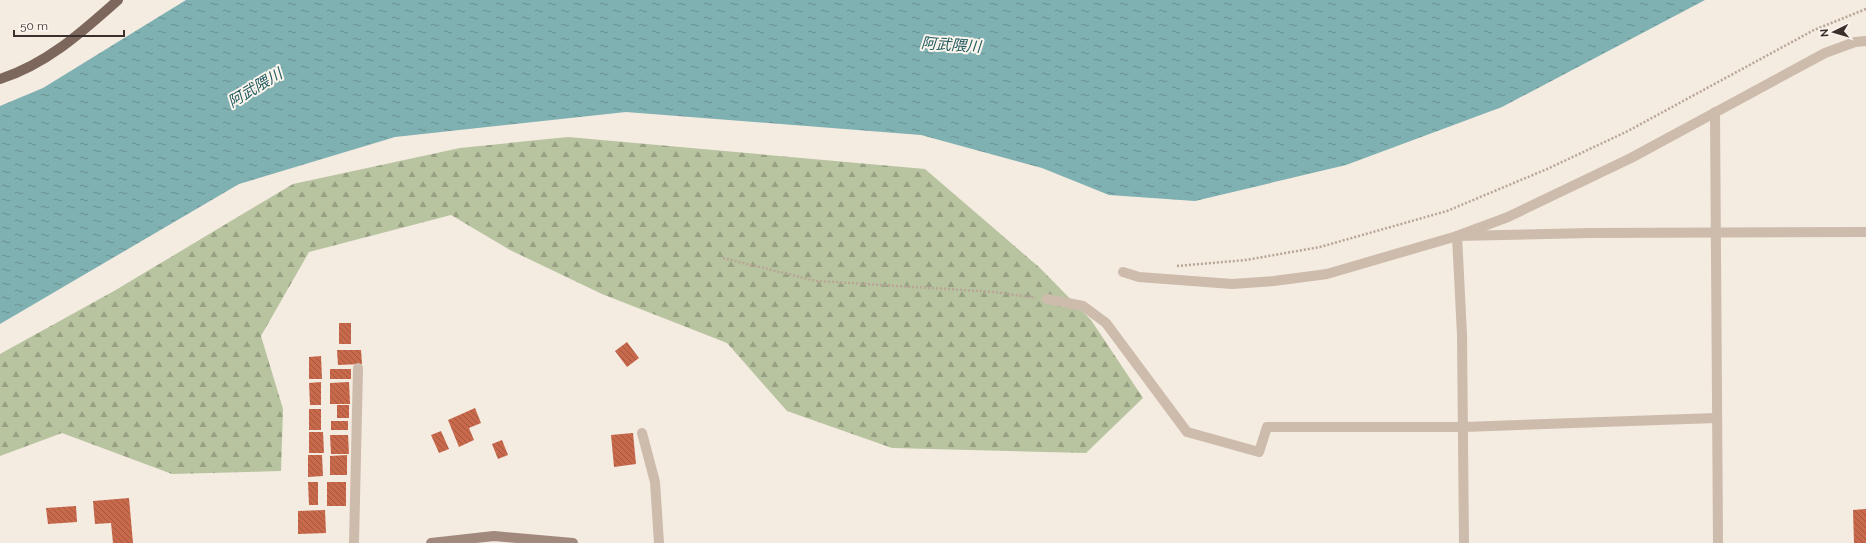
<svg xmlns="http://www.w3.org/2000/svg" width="1866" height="543" viewBox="0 0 1866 543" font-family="Raleway,'Noto Sans JP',sans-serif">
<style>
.forest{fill:url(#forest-firs)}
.water{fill:url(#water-ripples)}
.building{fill:url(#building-back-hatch)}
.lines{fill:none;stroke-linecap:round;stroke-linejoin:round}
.path{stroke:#b9a596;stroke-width:2.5;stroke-dasharray:2 2;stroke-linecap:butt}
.street{stroke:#cdbbac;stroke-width:10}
.secondary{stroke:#a18a7d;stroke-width:10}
.primary{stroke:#7d675c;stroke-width:10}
.labels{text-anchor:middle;stroke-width:4;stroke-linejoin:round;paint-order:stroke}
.water-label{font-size:15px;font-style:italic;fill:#1f5a5e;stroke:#fbf5ee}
</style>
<defs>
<pattern id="forest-firs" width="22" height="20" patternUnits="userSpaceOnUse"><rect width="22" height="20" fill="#b8c4a0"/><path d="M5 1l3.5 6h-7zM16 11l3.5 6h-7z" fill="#97a083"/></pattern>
<pattern id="water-ripples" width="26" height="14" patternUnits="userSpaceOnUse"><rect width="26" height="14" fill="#7fb0b2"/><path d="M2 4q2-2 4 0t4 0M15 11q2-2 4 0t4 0" fill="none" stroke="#699091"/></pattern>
<pattern id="building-back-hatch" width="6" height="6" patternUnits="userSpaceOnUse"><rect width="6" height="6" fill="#c8694b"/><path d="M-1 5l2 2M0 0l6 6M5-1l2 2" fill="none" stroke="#a4573f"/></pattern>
</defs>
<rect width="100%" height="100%" fill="#f4ebe1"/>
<path class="forest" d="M568,137l357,32 115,99 51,52 52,78 -57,55 -194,-5 -105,-37 -60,-68 -125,-49 -92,-44 -59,-35 -142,37 -48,84 22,73 -2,62 -109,3 -110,-41 -62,23v-102l114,-63 179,-107 167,-36z"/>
<path class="water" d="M186,0h1519l-203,107 -156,58 -151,36 -86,-6 -67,-27 -121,-33 -295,-23 -231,25 -156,47 -239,140v-218l43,-18z"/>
<g class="building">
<rect x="339" y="323" width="12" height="21"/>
<path d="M627,342l12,16 -12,9 -12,-16z"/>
<path d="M337,350h24l1,14 -24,1z"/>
<path d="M321,356l1,23h-13v-22z"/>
<rect x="330" y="369" width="21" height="10"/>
<path d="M321,382v23h-11l-1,-22z"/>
<path d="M349,382l1,22h-20v-21z"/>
<rect x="337" y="405" width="12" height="13"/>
<path d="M475,408l6,15 -12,5 5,12 -15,7 -11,-27z"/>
<rect x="309" y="409" width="12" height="21"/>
<rect x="331" y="421" width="17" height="9"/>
<path d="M441,431l8,18 -10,4 -8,-18z"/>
<path d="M309,432h14l1,21h-15z"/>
<path d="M633,433l3,31 -22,3 -3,-32z"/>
<path d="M330,435h18l1,19h-18z"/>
<path d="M502,440l6,15 -10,4 -6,-15z"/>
<path d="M308,455h14l1,21 -15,1z"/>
<path d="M347,455v20h-17v-19z"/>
<path d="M308,482h10v23h-9z"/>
<rect x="327" y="482" width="19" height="24"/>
<path d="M129,498l4,45h-20l-2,-20 -16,1 -2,-23z"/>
<path d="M76,506l1,16 -29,2 -2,-16z"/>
<path d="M1866,509v34h-12l-1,-33z"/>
<path d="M325,510l1,23 -28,1v-23z"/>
</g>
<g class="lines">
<g class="path">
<path d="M723,258l93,23 179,11 41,6"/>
<path d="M1177,266l69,-6 74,-13 127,-36 100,-42 79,-37 188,-102 52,-21"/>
</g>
<g class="street">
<path d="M1715,112l3,431"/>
<path d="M1123,272l16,5 93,7 42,-3 53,-7 130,-38 51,-19 123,-59 194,-105 30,-11 11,-1"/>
<path d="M1047,299l36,7 23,17 81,109 72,20 8,-25h197l252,-9"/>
<path d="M642,433l13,49 4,61"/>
<path d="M354,543l4,-175"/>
<path d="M1464,543l-2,-208 -5,-99 134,-3 275,-1"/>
</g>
<path class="secondary" d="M431,543l63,-7 79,7"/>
<path class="primary" d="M0,79c47,-15 82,-47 118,-79"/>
</g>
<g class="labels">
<g class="water-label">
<text transform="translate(951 45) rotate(4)" y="5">阿武隈川</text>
<text transform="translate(255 88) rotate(-31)" y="5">阿武隈川</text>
</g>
</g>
<g transform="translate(1834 32) rotate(265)" stroke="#fbf5ee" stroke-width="3" paint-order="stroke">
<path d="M0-3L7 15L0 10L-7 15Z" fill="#3b302b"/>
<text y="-6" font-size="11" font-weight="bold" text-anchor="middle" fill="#3b302b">N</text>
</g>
<path d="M14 30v6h110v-6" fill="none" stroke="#3b302b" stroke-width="2"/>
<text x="20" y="30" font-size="12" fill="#3b302b" stroke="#fbf5ee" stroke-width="3" paint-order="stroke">50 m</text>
</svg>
